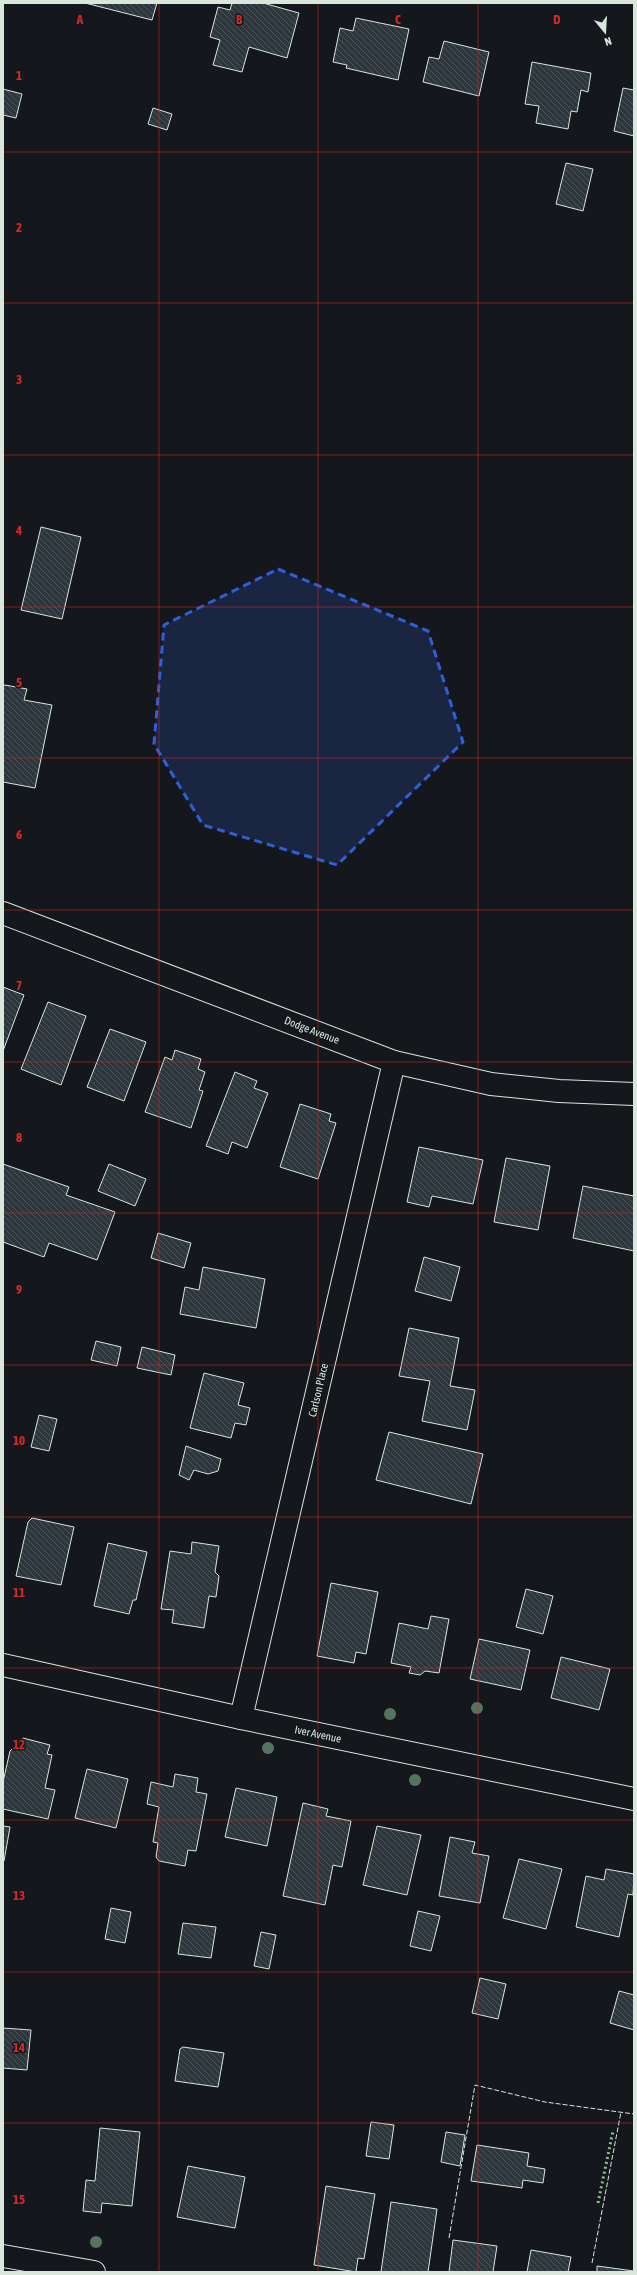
<svg xmlns="http://www.w3.org/2000/svg" width="637" height="2275" viewBox="0 0 637 2275" font-family="'Asap Condensed',sans-serif">
<style>
.building{fill:url(#building-back-hatch);stroke:#d8e6dc}
.lines{fill:none;stroke-linecap:round;stroke-linejoin:round}
.minor-casing{stroke:#d8e6dc;stroke-width:24}
.major-casing{stroke:#d8e6dc;stroke-width:24}
.minor{stroke:#14181c;stroke-width:22}
.major{stroke:#14181c;stroke-width:22}
.hedge{stroke:#8ac095;stroke-width:3;stroke-dasharray:2 3;stroke-linecap:butt}
.fence{stroke:#d8e6dc;stroke-width:1;stroke-dasharray:5 2;stroke-linecap:butt}
.tree{fill:#55745f}
.marked{fill:#305dd8;fill-opacity:0.2;stroke:#305dd8;stroke-width:3;stroke-dasharray:8 5;stroke-linejoin:round}
.grid{fill:none;stroke:#d62828;stroke-width:1;stroke-opacity:0.55}
.labels{text-anchor:middle;stroke-width:3;stroke-linejoin:round;paint-order:stroke}
.street-label{font-size:11px;fill:#d8e6dc;stroke:#14181c}
.grid-label{font-size:13px;text-anchor:middle;font-weight:bold;fill:#d62828;stroke:#14181c;stroke-width:3;stroke-linejoin:round;paint-order:stroke}
</style>
<defs>
<pattern id="building-back-hatch" width="6" height="6" patternUnits="userSpaceOnUse"><rect width="6" height="6" fill="#2c363c"/><path d="M-1 5l2 2M0 0l6 6M5-1l2 2" fill="none" stroke="#4a5358"/></pattern>
</defs>
<rect width="100%" height="100%" fill="#14181c"/>
<g class="building">
<path d="M85,3h72l-5,17z"/>
<path d="M232,3h31l36,10 -12,45 -38,-11 -7,25 -29,-7 7,-25 -10,-3 8,-30 12,3z"/>
<path d="M356,18l53,11 -11,51 -52,-12 1,-3 -14,-3 7,-34 13,3z"/>
<path d="M444,41l45,11 -10,44 -56,-14 6,-25 10,2z"/>
<path d="M532,62l59,11 -3,19 -7,-2 -4,22 -6,-1 -3,18 -32,-6 3,-17 -14,-2z"/>
<path d="M623,88l11,2v46l-20,-5z"/>
<path d="M3,89l19,5 -6,24 -13,-3z"/>
<path d="M153,108l19,6 -5,16 -19,-6z"/>
<path d="M566,163l27,6 -10,42 -27,-7z"/>
<path d="M41,527l40,10 -19,82 -41,-9z"/>
<path d="M5,685l22,4 -3,11 28,5 -17,83 -32,-6v-96z"/>
<path d="M3,987l21,8 -21,56z"/>
<path d="M48,1002l38,14 -25,69 -40,-16z"/>
<path d="M110,1029l36,13 -22,59 -37,-14z"/>
<path d="M175,1050l26,9 -3,10 7,3 -6,18 4,1 -12,37 -46,-16 20,-55 7,3z"/>
<path d="M235,1072l22,9 -3,7 14,5 -21,55 -15,-6 -4,12 -22,-8z"/>
<path d="M300,1104l31,10 -2,7 7,2 -18,56 -38,-12z"/>
<path d="M419,1147l64,13 -10,44 -41,-8 -3,11 -22,-5z"/>
<path d="M506,1158l44,8 -12,64 -44,-8z"/>
<path d="M3,1164l66,23 -3,8 49,17 -18,48 -48,-17 -5,14 -41,-15z"/>
<path d="M109,1164l37,15 -11,27 -37,-15z"/>
<path d="M583,1186l51,10v55l-61,-13z"/>
<path d="M158,1233l33,10 -7,25 -33,-10z"/>
<path d="M424,1257l36,10 -9,34 -36,-10z"/>
<path d="M203,1267l62,12 -9,49 -76,-14 5,-27 14,3z"/>
<path d="M409,1328l50,10 -9,48 25,4 -8,40 -45,-9 8,-40 -31,-5z"/>
<path d="M96,1341l25,6 -4,19 -26,-6z"/>
<path d="M142,1347l33,8 -4,20 -34,-7z"/>
<path d="M204,1373l40,10 -6,22 12,3 -4,17 -11,-2 -4,15 -41,-10z"/>
<path d="M39,1415l18,4 -8,32 -18,-4z"/>
<path d="M389,1432l94,22 -12,50 -95,-24z"/>
<path d="M186,1446l35,13 -3,12 -10,3 -14,-4 -5,10 -10,-5z"/>
<path d="M32,1518l42,9 -13,58 -45,-9 12,-54z"/>
<path d="M192,1542l27,4 -4,26 4,4 -3,21 -7,-1 -5,32 -32,-5 2,-13 -13,-1 9,-58 21,3z"/>
<path d="M108,1543l39,9 -11,48h-3l-4,14 -35,-8z"/>
<path d="M331,1583l47,9 -12,62 -10,-2 -2,11 -37,-7z"/>
<path d="M526,1589l27,7 -10,38 -27,-7z"/>
<path d="M431,1616l18,3 -10,54 -14,-2 -5,4 -11,-2 2,-6 -20,-4 8,-40 29,6z"/>
<path d="M479,1639l51,11 -9,40 -51,-11z"/>
<path d="M561,1657l49,12 -11,41 -48,-12z"/>
<path d="M23,1738l27,7 -3,9 5,1 -7,33 10,2 -7,29 -45,-10v-27l7,-31z"/>
<path d="M87,1769l41,10 -12,49 -41,-10z"/>
<path d="M175,1774l23,4 -2,14 11,2 -11,57 -8,-1 -3,16 -26,-5 -3,-4 2,-14 -5,-1 6,-35 -12,-3 4,-22 22,5z"/>
<path d="M236,1788l41,9 -10,49 -42,-9z"/>
<path d="M303,1803l25,6 -2,7 25,5 -9,46 -9,-2 -8,40 -42,-9z"/>
<path d="M3,1826l7,1 -6,34h-1z"/>
<path d="M377,1826l44,9 -14,60 -44,-10z"/>
<path d="M450,1837l25,5 -3,11 17,3 -9,47 -41,-7z"/>
<path d="M519,1859l43,10 -16,60 -43,-11z"/>
<path d="M606,1869l28,5 -1,21 -5,-1 -9,43 -43,-10 10,-51 18,4z"/>
<path d="M111,1908l20,4 -6,31 -20,-4z"/>
<path d="M418,1911l22,5 -9,35 -21,-5z"/>
<path d="M183,1923l33,4 -5,31 -33,-4z"/>
<path d="M261,1932l15,3 -7,34 -15,-3z"/>
<path d="M480,1978l26,6 -8,35 -26,-6z"/>
<path d="M619,1991l15,4v35l-24,-7z"/>
<path d="M3,2028l28,2 -4,40 -24,-2z"/>
<path d="M183,2047l41,6 -6,34 -43,-6 5,-32z"/>
<path d="M371,2122l23,3 -5,34 -23,-3z"/>
<path d="M100,2128l40,4 -8,74 -30,-3 -1,10 -18,-2 3,-31 9,1z"/>
<path d="M446,2132l19,3 -5,31 -19,-4z"/>
<path d="M477,2145l52,8 -2,13 18,3 -2,14 -20,-3 -1,8 -51,-7z"/>
<path d="M188,2166l57,11 -10,51 -58,-11z"/>
<path d="M326,2186l49,8 -11,65 -6,-1 -2,14 -42,-7z"/>
<path d="M391,2202l46,7 -9,63h-47z"/>
<path d="M453,2240l44,6 -4,26h-44z"/>
<path d="M531,2250l40,7 -3,15h-41z"/>
<path d="M597,2266l37,5v1h-37z"/>
</g>
<g class="lines">
<g class="minor-casing">
<g id="minor">
<path d="M3,1665l238,53 393,81"/>
<path d="M241,1718l153,-656"/>
<path d="M3,2256l91,16"/>
</g>
</g>
<g class="major-casing">
<path id="major" d="M3,913l391,149 97,22 68,7 75,3"/>
</g>
<use href="#minor" class="minor"/>
<use href="#major" class="major"/>
<path class="hedge" d="M598,2203l15,-72"/>
<g class="fence">
<path d="M449,2238l26,-153 70,17 89,12"/>
<path d="M592,2263l29,-151"/>
</g>
</g>
<g class="tree">
<circle cx="477" cy="1708" r="6"/>
<circle cx="390" cy="1714" r="6"/>
<circle cx="268" cy="1748" r="6"/>
<circle cx="415" cy="1780" r="6"/>
<circle cx="96" cy="2242" r="6"/>
</g>
<path class="marked" d="M278,569l150,62 35,111 -126,123 -134,-40 -49,-81 10,-119z"/>
<path class="grid" d="M159,3v2269M318,3v2269M478,3v2269M3,152h631M3,303h631M3,455h631M3,607h631M3,758h631M3,910h631M3,1062h631M3,1213h631M3,1365h631M3,1517h631M3,1668h631M3,1820h631M3,1972h631M3,2123h631"/>
<g class="labels">
<g class="street-label">
<text transform="translate(312 1030) rotate(21)" y="4">Dodge Avenue</text>
<text transform="translate(318 1390) rotate(-77)" y="4">Carlson Place</text>
<text transform="translate(318 1734) rotate(12)" y="4">Iver Avenue</text>
</g>
</g>
<g class="grid-label">
<text x="80" y="24">A</text>
<text x="239" y="24">B</text>
<text x="398" y="24">C</text>
<text x="557" y="24">D</text>
<text x="19" y="80">1</text>
<text x="19" y="232">2</text>
<text x="19" y="384">3</text>
<text x="19" y="535">4</text>
<text x="19" y="687">5</text>
<text x="19" y="839">6</text>
<text x="19" y="990">7</text>
<text x="19" y="1142">8</text>
<text x="19" y="1294">9</text>
<text x="19" y="1445">10</text>
<text x="19" y="1597">11</text>
<text x="19" y="1749">12</text>
<text x="19" y="1900">13</text>
<text x="19" y="2052">14</text>
<text x="19" y="2204">15</text>
</g>
<rect width="637" height="2275" fill="none" stroke="#d8e6dc" stroke-width="8"/>
<g transform="translate(605 32) rotate(162)" stroke="#14181c" stroke-width="3" paint-order="stroke">
<path d="M0-3L7 15L0 10L-7 15Z" fill="#d8e6dc"/>
<text y="-6" font-size="11" font-weight="bold" text-anchor="middle" fill="#d8e6dc">N</text>
</g>
</svg>
